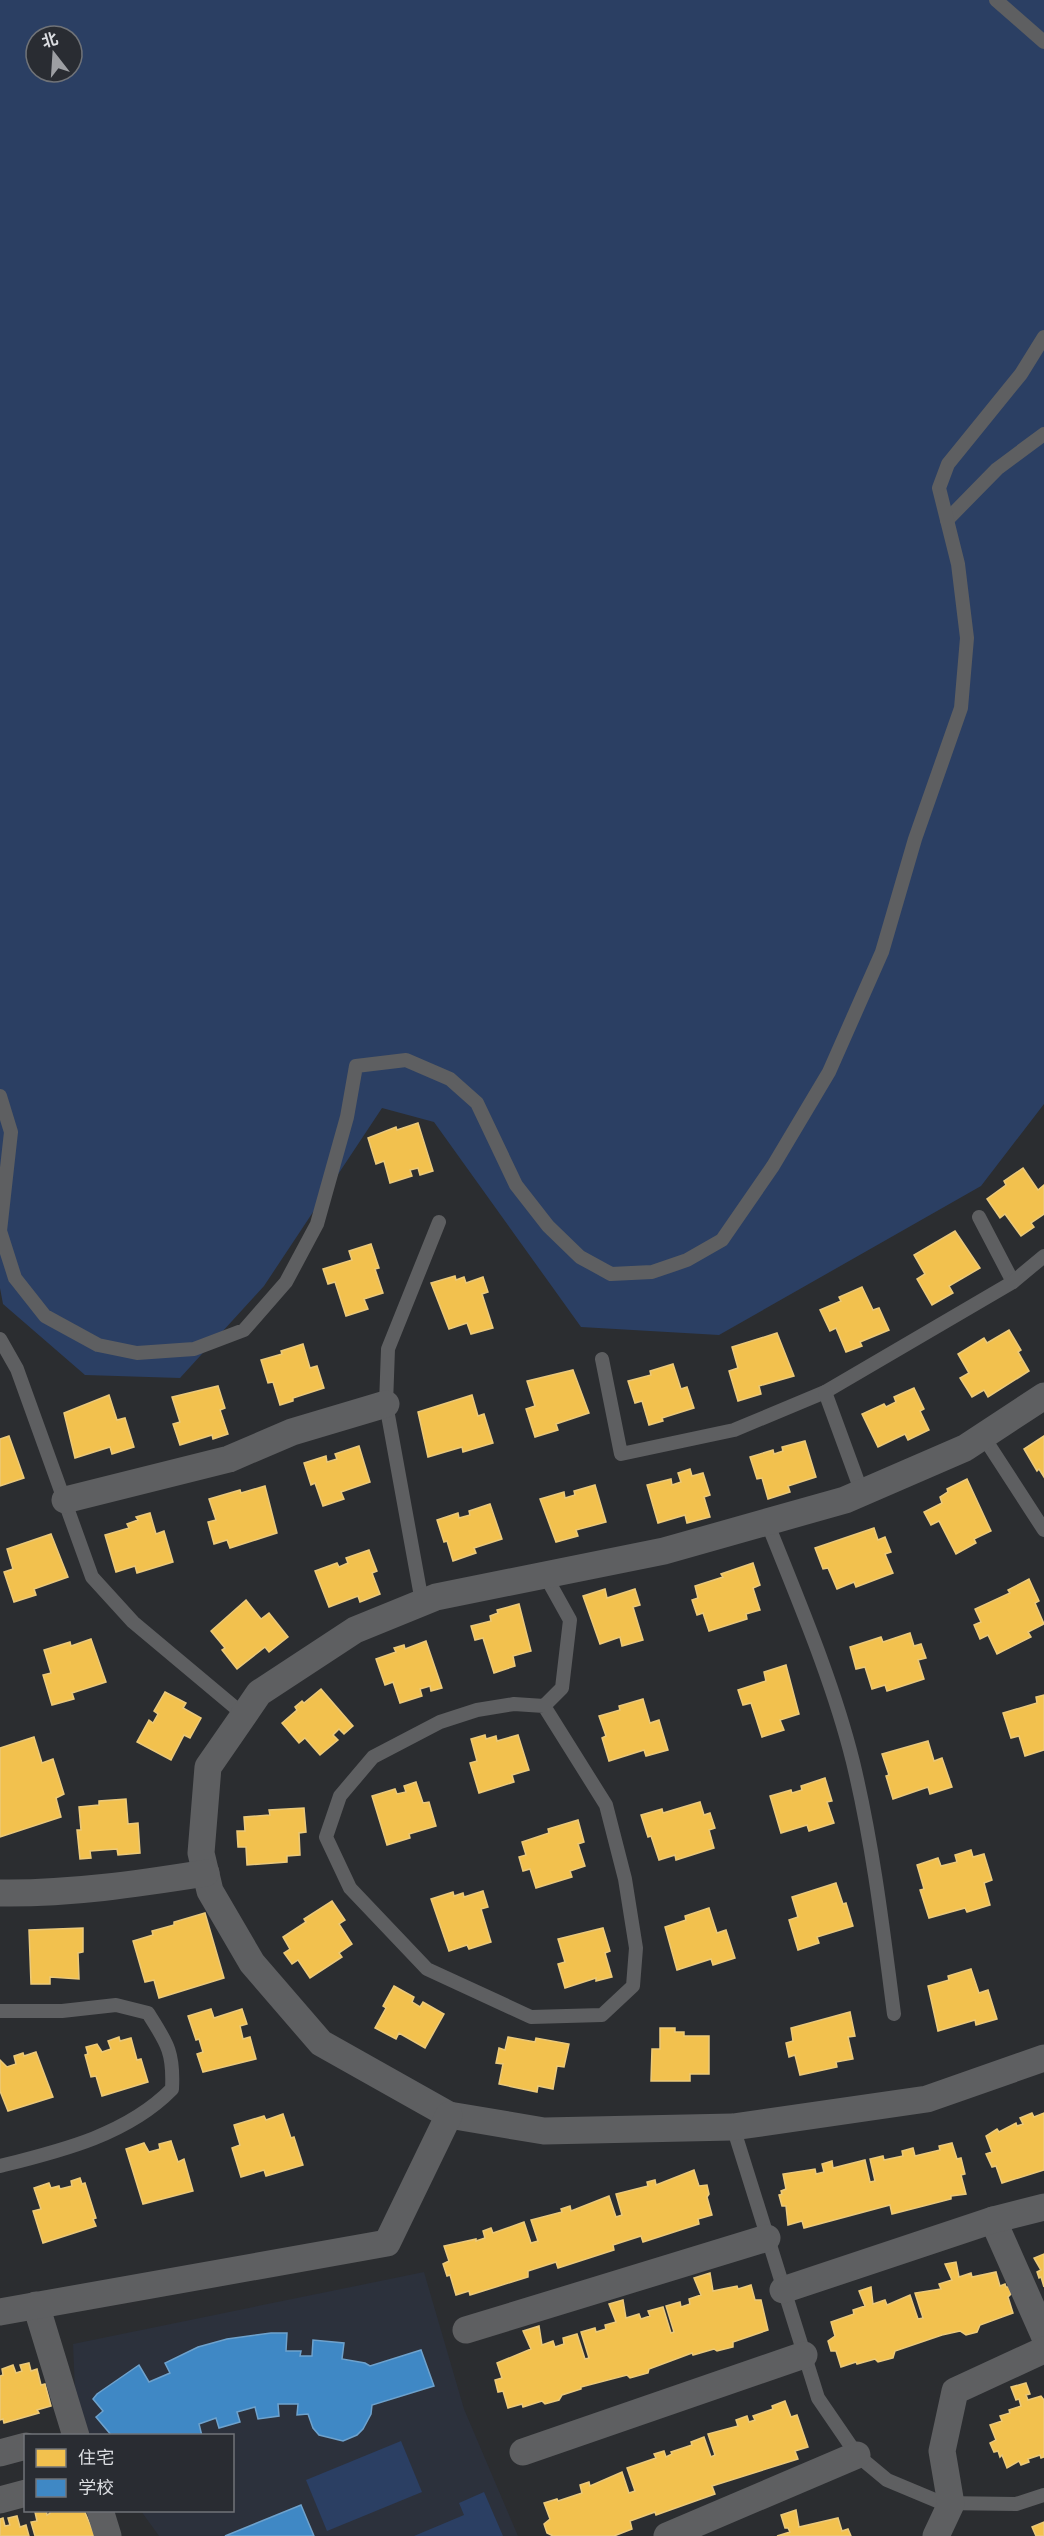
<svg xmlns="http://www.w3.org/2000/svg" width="1044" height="2536" viewBox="0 0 1044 2536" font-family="'Titillium Web','Noto Sans SC',sans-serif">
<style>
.built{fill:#2c313c}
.green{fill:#2b3f63;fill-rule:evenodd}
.homes{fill:#f2c14e;stroke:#ebc97a;stroke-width:1.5}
.schools{fill:#3f88c5;stroke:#6ea2cd;stroke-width:1.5}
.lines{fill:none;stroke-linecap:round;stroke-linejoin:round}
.lane{stroke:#5e5f61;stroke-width:14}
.street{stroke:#5e5f61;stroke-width:27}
</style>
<rect width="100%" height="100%" fill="#2b2d30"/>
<path class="built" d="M424,2272l40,137 54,127h-359l-18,-25 91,-1v-74l-143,-1 -14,-44 -2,-47z"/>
<g class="green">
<path d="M0,0h1044v1104l-63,82 -262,149 -138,-8 -147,-205 -52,-14 -118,178 -84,92 -95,-3 -82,-71 -3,-16zM36,36h36v36h-36z"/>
<path d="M401,2441l21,51 -95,39 -21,-51z"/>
<path d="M484,2492l19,44h-89l50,-21 -5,-12z"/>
</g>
<g class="homes">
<path d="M418,1123l15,48 -13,4 -2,-7 -8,2 2,6 -22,7 -6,-22 -8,3 -8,-26 28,-11 1,3z"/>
<path d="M1023,1168l15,22 6,-5v29l-13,9 3,4 -13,9 -16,-22 -5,4 -13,-19 19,-14 -2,-4z"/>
<path d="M955,1231l25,37 -31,18 4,7 -21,12 -15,-26 8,-5 -11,-19z"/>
<path d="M371,1244l8,24 -4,1 8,24 -19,6 4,10 -22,7 -11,-34 -7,2 -5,-15 29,-9 -3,-9z"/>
<path d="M455,1276l1,4 8,-3 2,6 17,-6 5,15 -6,2 11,34 -22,6 -4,-11 -18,6 -18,-46z"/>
<path d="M862,1287l11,23 6,-2 10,22 -29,12 2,4 -16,6 -10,-24 -6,3 -10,-21 21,-9 -2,-4z"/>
<path d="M1009,1330l12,20 -3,2 11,19 -41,26 -4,-7 -12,7 -12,-19 9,-5 -11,-19 26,-16 3,5z"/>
<path d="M777,1333l17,43 -35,10 2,8 -23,7 -9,-30 9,-3 -6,-21z"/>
<path d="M303,1344l7,24 7,-2 7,22 -31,10v3l-13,4 -7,-23 -5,1 -7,-23 21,-6 -1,-3z"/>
<path d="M673,1364l8,25 6,-2 7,21 -32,10 1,3 -14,4 -7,-24 -7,2 -7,-22 23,-6 -1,-4z"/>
<path d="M573,1370l16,43 -33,11 2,6 -23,7 -9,-28 9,-3 -8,-25z"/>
<path d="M218,1386l7,22 -5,2 8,24 -15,5 -1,-4 -32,10 -7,-21 7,-2 -8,-25z"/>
<path d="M914,1388l10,21 -4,2 9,19 -21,10 -3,-6 -27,13 -16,-33 22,-10 2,3 10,-5 -2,-5z"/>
<path d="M109,1395l8,25 8,-2 9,29 -22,7 -2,-7 -35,11 -11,-45z"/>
<path d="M472,1395l6,21 6,-2 9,29 -30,9 -1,-5 -34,10 -10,-45z"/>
<path d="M9,1436l15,42 -24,8v-47z"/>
<path d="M1044,1436v41l-5,-8 -2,2 -13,-22z"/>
<path d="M805,1441l11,36 -28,9 2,6 -22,7 -6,-21 -5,1 -7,-22 23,-7 1,4 9,-3 -1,-4z"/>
<path d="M359,1446l11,36 -29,10 3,7 -21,7 -8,-23 -4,2 -7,-22 22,-7 1,6 10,-3 -2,-5z"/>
<path d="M690,1469l2,7 11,-3 7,22 -6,2 6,20 -23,6 -2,-8 -27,8 -11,-38 24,-6 1,6 9,-3 -3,-9z"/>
<path d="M967,1479l24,52 -17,8 2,4 -20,11 -17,-33 -8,4 -7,-13 18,-9 -2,-6 8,-5 -1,-3z"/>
<path d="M595,1485l11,37 -30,8 2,6 -22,6 -16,-43 24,-7 1,6 10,-3 -1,-4z"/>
<path d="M265,1486l12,47 -47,15 -3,-8 -13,4 -6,-22 8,-2 -7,-21 31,-9 1,3z"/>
<path d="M490,1504l12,35 -28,9 2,5 -23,8 -6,-20 -3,1 -7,-22 21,-7 1,5 11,-3 -1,-4z"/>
<path d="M150,1513l6,21 8,-3 9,31 -36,11 -2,-7 -19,6 -11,-37 24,-7 -2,-4 11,-4 -2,-3z"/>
<path d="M874,1528l4,12 7,-3 6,15 -6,2 8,19 -37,14 -2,-5 -17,7 -9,-21 -5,1 -8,-21z"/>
<path d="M51,1534l17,43 -34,12 2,6 -22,7 -10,-30 9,-3 -6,-20z"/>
<path d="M369,1550l8,21 -5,2 8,21 -20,8 -2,-6 -29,11 -14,-36 22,-8 2,4 9,-4 -2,-5z"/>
<path d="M753,1563l7,22 -7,3 7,22 -14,4 1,5 -38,12 -6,-18 -6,2 -5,-15 6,-2 -3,-12 28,-9 -2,-3z"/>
<path d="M1029,1579l10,22 -4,2 9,21 -16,8 3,5 -34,17 -9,-19 -8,4 -6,-14 7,-3 -6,-13 35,-16 -2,-3z"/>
<path d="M605,1589l2,9 28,-9 5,16 -7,2 10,33 -21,6 -2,-9 -20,7 -17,-48z"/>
<path d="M246,1600l15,19 8,-6 19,24 -19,15 -4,-5 -28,22 -15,-19 3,-2 -14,-17z"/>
<path d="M519,1604l12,47 -18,5 2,10 -21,7 -11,-35 -8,2 -4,-14 20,-5 -1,-5 8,-3 -1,-3z"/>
<path d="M910,1633l4,13 7,-2 5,14 -8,2 6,19 -37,12 -2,-6 -13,4 -7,-22 -9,2 -6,-22 31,-10 2,5z"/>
<path d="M91,1639l15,43 -34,11 2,6 -22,6 -9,-30 8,-2 -7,-23 26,-8 1,4z"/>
<path d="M426,1641l16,47 -11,3 -1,-5 -10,3 2,7 -22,7 -7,-21 -8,3 -9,-26 20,-7 -2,-4 10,-3 1,4z"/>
<path d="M786,1665l13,49 -19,6 4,10 -22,7 -11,-34 -8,2 -5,-15 28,-9 -2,-9z"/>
<path d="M321,1689l32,37 -9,8 -5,-5 -6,6 5,5 -18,15 -15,-17 -6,5 -17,-20 15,-13 -2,-3 7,-6 2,2z"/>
<path d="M165,1692l21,11 -3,5 18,10 -11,20 -6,-3 -13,25 -34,-18 12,-22 4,3 5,-9 -4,-3z"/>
<path d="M1044,1695v55l-19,6 -6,-20 -8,2 -8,-25 34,-10 -1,-6z"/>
<path d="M643,1699l7,24 9,-3 9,30 -22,6 -2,-6 -35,11 -7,-23 4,-2 -7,-20 21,-6 -1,-4z"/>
<path d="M485,1735l1,4 10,-3 1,5 21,-6 11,35 -17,5 2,7 -35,11 -9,-30 7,-2 -6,-22z"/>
<path d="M34,1737l8,26 11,-4 11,35 -8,4 5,19 -61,20v-89z"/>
<path d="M928,1741l6,20 8,-3 10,29 -22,7 -2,-7 -35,12 -7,-23 3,-1 -7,-21z"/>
<path d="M825,1778l7,23 -5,1 7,21 -25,8 -2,-6 -26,8 -11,-37 21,-6 1,3 10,-3 -1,-4z"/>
<path d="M416,1782l7,21 6,-1 7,24 -27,8 1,4 -23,7 -15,-49 23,-7 2,5 9,-2 -2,-6z"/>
<path d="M126,1799l2,25 10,-1 2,30 -22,2 -1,-6 -27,2 1,7 -11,1 -3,-29h4l-2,-23 20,-2v-4z"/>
<path d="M700,1802l4,13 6,-2 5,15 -6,2 5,18 -38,12 -1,-5 -16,5 -8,-24 -3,1 -7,-22 21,-6 1,4z"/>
<path d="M304,1808l2,24 -7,1 1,22 -13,1v6l-40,3 -1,-18h-8l-1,-16h8l-1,-14 26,-2 -1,-5z"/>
<path d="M578,1820l6,22 -6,2 7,22 -15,5 2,6 -36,11 -6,-19 -7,2 -4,-14 7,-2 -4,-13 27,-9 -1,-4z"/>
<path d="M971,1850l2,7 11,-3 8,26 -8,3 6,22 -23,7 -2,-4 -36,10 -9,-28 4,-1 -7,-24 21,-7 3,8 16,-4 -2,-7z"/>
<path d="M836,1883l7,21 3,-1 7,23 -36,11 2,6 -21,7 -9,-30 9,-3 -6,-20z"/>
<path d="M483,1891l5,16 -7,2 10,33 -22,7 -2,-4 -18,6 -18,-52 22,-7 1,4 9,-3 1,4z"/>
<path d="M332,1901l13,19 -6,4 13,20 -13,9 3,4 -32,21 -12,-18 -6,4 -8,-11 6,-4 -7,-12 23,-15 -2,-3z"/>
<path d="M709,1908l8,25 9,-3 9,28 -22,7 -2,-6 -34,11 -12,-43 21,-7 -1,-4z"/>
<path d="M205,1913l19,65 -65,20 -5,-18 -9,2 -12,-41 20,-6 -1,-4 22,-6v-3z"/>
<path d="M83,1928v24l-5,1 1,26 -29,-2v7h-19l-2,-54z"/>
<path d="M603,1928l7,23 -5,2 7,24 -16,4v-3l-31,10 -7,-24 7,-2 -7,-23z"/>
<path d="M971,1969l8,24 9,-3 9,29 -21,6 -1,-5 -37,11 -10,-45 21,-6 -1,-4z"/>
<path d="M394,1986l20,11 -2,5 8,5 3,-5 21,12 -19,34 -26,-15 -3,6 -21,-11 11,-20 -3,-2z"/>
<path d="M211,2009l3,9 28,-9 5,15 -7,2 3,13 7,-2 6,22 -53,13 -6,-18 6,-2 -4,-13 -3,1 -8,-24z"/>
<path d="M850,2012l5,24 -7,1 5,22 -17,3 1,5 -37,8 -5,-20 -6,2 -3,-14 7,-2 -2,-13z"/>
<path d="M660,2028h15v4h9v4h25v38h-19v7h-39l1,-32h8z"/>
<path d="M119,2037l1,4 11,-3 6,22 4,-1 7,23 -46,14 -6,-20 -5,1 -6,-22 3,-1 -2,-7 11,-3 5,8 9,-3 -3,-8z"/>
<path d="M508,2037l27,5 1,-4 33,6 -5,23 -7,-1 -4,23 -15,-3 -1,6 -38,-8 4,-20 -7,-1 3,-15 6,2z"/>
<path d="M36,2052l17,45 -45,14 -8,-20v-31l7,7 9,-3 -2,-8 9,-3 1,3z"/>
<path d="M1032,2113l2,4 10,-4v57l-42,13 -6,-17 -4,1 -6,-13 6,-2 -6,-16 11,-7 2,3 17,-9 1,3 6,-2 -3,-6z"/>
<path d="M283,2114l8,24 3,-1 9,28 -37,11 -2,-6 -23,7 -9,-29 8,-3 -6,-20 30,-9 2,4z"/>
<path d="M171,2141l7,21 6,-3 9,32 -50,13 -17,-55 18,-6 5,9 11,-3 -1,-5z"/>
<path d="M952,2143l5,16 4,-1 4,16 -4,1 5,19 -15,2v3l-59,15 -2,-9 -86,23 -2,-7 -14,4 -2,-19h-4l-3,-11 3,-1 -1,-3 5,-2 -3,-15 32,-5 1,5 8,-2 -2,-8 10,-3 1,7 32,-8 5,22 5,-1 -5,-22 13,-3 1,4 19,-4 -1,-5 11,-3 2,8 25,-6 -1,-4z"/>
<path d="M694,2170l5,16 8,-1 2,9 -2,3 5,18 -14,4 1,5 -56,18 -2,-6 -28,9 1,5 -56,18 -2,-6 -28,9v6l-58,18 -1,-4 -13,4 -6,-20 -3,1 -4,-12 6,-3 -5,-15 32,-7v2l9,-3 -2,-7 8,-3 2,5 31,-11 7,21 7,-2 -7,-21 31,-8 -1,-3 9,-3 1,5 38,-15 7,21 6,-2 -6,-21 32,-8 -1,-4 8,-2 1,5z"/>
<path d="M80,2178l2,6 3,-1 11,35 -3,1 3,7 -53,17 -10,-32 8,-2 -7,-21 15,-5 2,5 8,-2 1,3 12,-3 -1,-5z"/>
<path d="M1044,2254v33l-3,-10 -2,1 -2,-6 4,-2 -7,-12z"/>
<path d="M956,2262l3,15 12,-4 1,4 24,-5 4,14 5,-2 1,3h3l2,7 -3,3 5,16 -33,12 -3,7 -11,3 -6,-4 -18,4 -47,16 -2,7 -15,4 -3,-3 -18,5 -1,-2 -15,5 -5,-16h-5l-3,-10 7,-5 -4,-14 23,-8 -1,-4 12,-4 -6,-15 12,-4 2,17 12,-4 2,5 23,-10 8,24 5,-1 -8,-25 26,-4 -2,-5 13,-4 -7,-16z"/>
<path d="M710,2273l3,18 24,-5 1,3 13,-4 4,15h6l7,30 -35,12v5l-16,4 -3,-2 -21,6 -1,-2 -43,16 -1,4 -18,5 -3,-3 -46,12v2l-19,6 -3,5 -14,4 -3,-3 -19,6 -1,-3 -14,4 -5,-17 -5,1 -3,-12 7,-2 -5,-15 34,-14 -8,-18 16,-5 3,19 11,-4 2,6 9,-3 -1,-6 14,-4 8,25 4,-1 -8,-26 14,-4 1,4 10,-3 -1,-4 11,-3 -7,-18 14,-4 3,18 13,-4 2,5 9,-3 -2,-5 15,-4 8,26 3,-1 -8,-26 14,-4 1,5 9,-3 -1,-5 12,-4 -7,-17z"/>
<path d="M29,2363l2,8 6,-2 4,16 4,-1 6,22 -14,4 2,3 -35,10 -1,-4 -3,1v-44l3,-1 -1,-6 11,-4 3,8 6,-2 -2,-6z"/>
<path d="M1026,2383l4,11 -4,1 2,5 13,-4 3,4v57l-3,1 -1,-3 -12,4 1,3 -8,3 -2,-4 -12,7 -5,-13 -2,2 -2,-6 -4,1 -4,-9 6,-3 -6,-15 12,-4 -2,-5 10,-3 -1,-3 12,-4 -2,-7 -3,1 -5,-13z"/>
<path d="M785,2401l6,16 6,-2 11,32 -13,4 3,8 -86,27 3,8 -59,21 -1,-3 -25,9 2,8 -18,7h-61l-6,-3 -3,-9 6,-5 -6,-16 13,-4 1,2 24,-8 -2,-8 9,-3 1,4 32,-14 7,21 6,-2 -8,-23 29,-10 -2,-4 10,-3 2,6 6,-3 -1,-2 21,-7 -1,-3 13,-5 7,20 4,-2 -7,-21 30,-8 -2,-6 11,-4 2,6 6,-2 -2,-4 20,-7 -1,-3z"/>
<path d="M46,2510l1,5 3,-2v-3h34l11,26h-60l-4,-14 6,-1 -2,-9z"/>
<path d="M796,2510l3,17 39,-9 4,13 6,-2 3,7h-74l13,-4 -2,-4h-3l-4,-13z"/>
<path d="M17,2516l3,11 6,-2 3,11h-29v-17l3,-1 2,8 5,-1 -2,-7z"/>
<path d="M1044,2522v14h-8l-4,-9z"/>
</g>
<g class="schools">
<path d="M271,2333h16l-1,18h15l-1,5h12l1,-16 31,3 -2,16 23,4 5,3 51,-16 13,36 -62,19 -1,9 -8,15 -6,6 -14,6 -24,-6 -6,-7 -5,-14 -11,1 1,-11h-20l1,12 -21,3 -3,-12 -18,5 3,10 -21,6 -3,-10 -17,6 3,12h-90l-16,-19 7,-6 -10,-12 4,-5 42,-29 10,17 21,-9 -5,-10 33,-16 29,-8z"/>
<path d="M301,2505l13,31h-89z"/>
</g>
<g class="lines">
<g class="lane">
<path d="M996,0l48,42"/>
<path d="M947,520l50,-51 47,-35"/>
<path d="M0,1096l11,36 -11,99 15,47 30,38 53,29 39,8 57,-4 50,-19 42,-48 31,-58 30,-107 9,-51 50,-6 44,19 27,24 39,82 32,41 32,31 31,17 41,-2 35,-12 35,-20 51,-74 56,-94 53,-120 33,-113 46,-131 6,-70 -9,-74 -19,-76 9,-24 73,-90 23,-37"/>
<path d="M979,1217l34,65"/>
<path d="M0,1339l17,30 75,208 41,45 111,93"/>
<path d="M602,1359l19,95 113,-24 91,-38 188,-110 31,-26"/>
<path d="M825,1392l37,101"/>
<path d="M983,1436l61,94"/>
<path d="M767,1522c31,78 66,159 86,240 20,83 30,167 41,252"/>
<path d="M422,1602l-36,-198 2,-55 51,-127"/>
<path d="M544,1706l62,99 19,74 11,69 -3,38 -31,29 -71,2 -104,-48 -77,-81 -24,-51 14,-41 33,-39 67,-35 37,-12 37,-6 30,2 18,-18 8,-68 -25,-45"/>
<path d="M0,2011h62l54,-6 32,8c19,30 26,39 24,76 -45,46 -112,62 -172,77"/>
<path d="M733,2127l85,271 39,57 30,25 55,23 74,1 28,-9"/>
</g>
<g class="street">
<path d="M1044,1396l-79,52 -120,52 -181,51 -228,46 -81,33 -96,63 -15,22 -36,52 -7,86 9,38 42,72 69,80 128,72 95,16 189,-4 194,-28 117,-41"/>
<path d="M65,1500l164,-41 63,-27 94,-28"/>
<path d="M0,1893c69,1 137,-9 206,-20"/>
<path d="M993,2220l51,115"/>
<path d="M783,2290l210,-70 51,-13"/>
<path d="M36,2305l40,131"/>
<path d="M0,2312l387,-69 62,-128"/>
<path d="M466,2330l301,-92"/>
<path d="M523,2452l281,-97"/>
<path d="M0,2453l26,-7"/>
<path d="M0,2500l26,-7"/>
<path d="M100,2510l8,26"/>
<path d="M667,2536l190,-81"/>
<path d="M936,2536l15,-32 -9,-53 13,-60 89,-41"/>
</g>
</g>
<rect x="24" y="2434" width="210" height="78" fill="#292c32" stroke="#707378" stroke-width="1.5"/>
<rect x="36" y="2449" width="30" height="18" fill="#f2c14e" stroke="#707378" stroke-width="1.5"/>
<text x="78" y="2464" font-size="18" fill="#dbdde1">住宅</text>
<rect x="36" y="2479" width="30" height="18" fill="#3f88c5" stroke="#707378" stroke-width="1.5"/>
<text x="78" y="2494" font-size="18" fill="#dbdde1">学校</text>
<g transform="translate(54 54) rotate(343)"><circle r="28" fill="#292c32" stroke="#707378" stroke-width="1.5"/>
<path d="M0-4.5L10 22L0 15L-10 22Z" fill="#9d9fa3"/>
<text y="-9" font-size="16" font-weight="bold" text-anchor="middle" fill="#dbdde1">北</text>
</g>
</svg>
